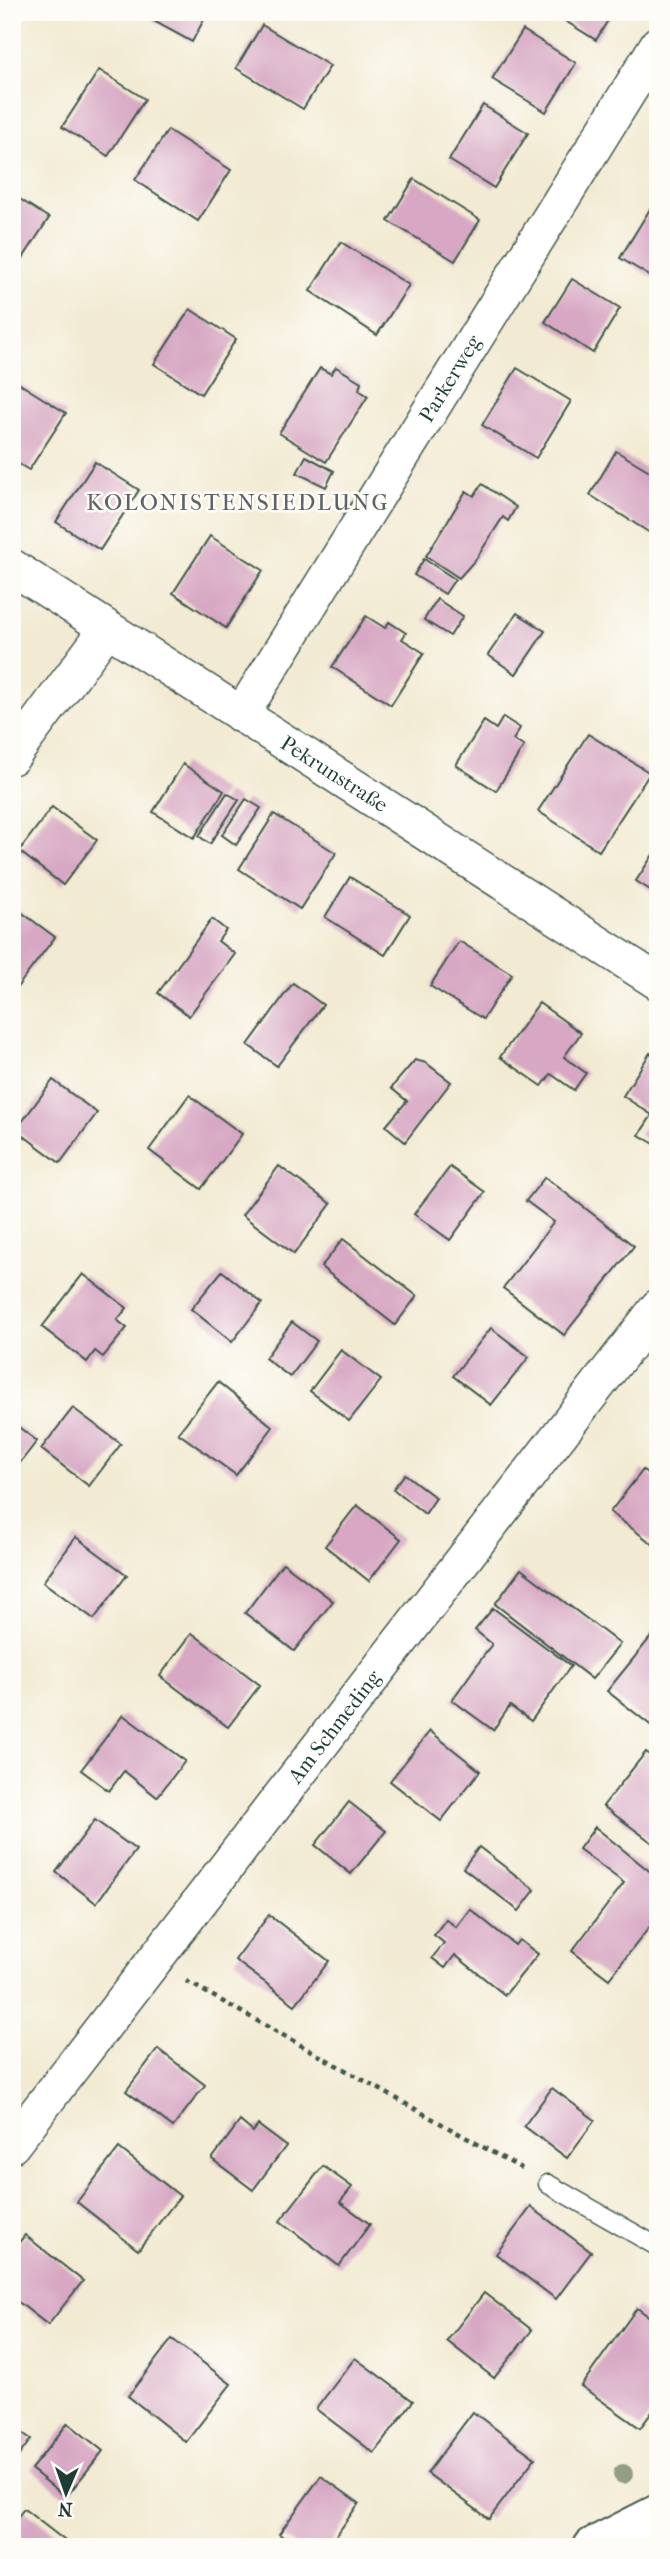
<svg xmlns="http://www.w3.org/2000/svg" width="670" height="2559" viewBox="0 0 670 2559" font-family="'IM FELL French Canon',serif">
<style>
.building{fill:#d7a7c3}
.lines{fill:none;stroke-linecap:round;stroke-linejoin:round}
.service-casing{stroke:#3f574c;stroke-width:21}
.minor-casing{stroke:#3f574c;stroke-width:38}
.tertiary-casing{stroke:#3f574c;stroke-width:42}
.path{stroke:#3f574c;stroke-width:4.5;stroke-dasharray:5 5;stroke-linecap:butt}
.service{stroke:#fff;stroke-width:18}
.minor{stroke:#fff;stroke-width:35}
.tertiary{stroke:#fff;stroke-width:38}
.tree{fill:#929f85}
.labels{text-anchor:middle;stroke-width:5;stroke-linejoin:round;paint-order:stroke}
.street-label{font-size:21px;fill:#1f3d34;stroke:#fdfcf7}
.neighbourhood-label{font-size:23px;letter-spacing:2px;fill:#5f6266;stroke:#fdfcf7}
</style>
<rect width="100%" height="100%" fill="#fdfcf7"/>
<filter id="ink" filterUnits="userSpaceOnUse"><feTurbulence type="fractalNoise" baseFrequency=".0143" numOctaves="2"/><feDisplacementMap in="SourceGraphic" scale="14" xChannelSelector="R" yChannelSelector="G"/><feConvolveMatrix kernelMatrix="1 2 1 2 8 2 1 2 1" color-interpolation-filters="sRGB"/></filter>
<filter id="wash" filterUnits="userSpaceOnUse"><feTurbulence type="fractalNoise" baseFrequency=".00686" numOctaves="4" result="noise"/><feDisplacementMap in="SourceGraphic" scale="28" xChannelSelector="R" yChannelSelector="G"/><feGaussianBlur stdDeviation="1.57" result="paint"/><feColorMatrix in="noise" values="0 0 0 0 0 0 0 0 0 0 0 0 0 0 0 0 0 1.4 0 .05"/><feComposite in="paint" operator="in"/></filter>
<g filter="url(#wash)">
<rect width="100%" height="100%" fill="#f2ead2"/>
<g id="blocks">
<g class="building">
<path d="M156,12h52l-16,30 -40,-22z"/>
<path d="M551,12h62l-17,28z"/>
<path d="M262,25l68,41 -27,43 -67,-41z"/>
<path d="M523,30l53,33 -30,49 -54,-33z"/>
<path d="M99,70l46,29 -37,57 -46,-29z"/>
<path d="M483,105l45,28 -34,55 -45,-28z"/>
<path d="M168,130l63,40 -33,51 -63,-41z"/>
<path d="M414,179l66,41 -25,41 -67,-40z"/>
<path d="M12,194l37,24 -37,57z"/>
<path d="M658,196v85l-38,-23z"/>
<path d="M341,242l68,43 -32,50 -67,-44z"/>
<path d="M572,279l48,29 -27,45 -48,-31z"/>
<path d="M190,309l46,30 -35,55 -47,-30z"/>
<path d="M336,367l25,15 -2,8 9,6 -42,66 -47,-29 41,-65 11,6z"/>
<path d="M517,368l54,33 -35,57 -54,-33z"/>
<path d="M12,379l54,34 -37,57 -17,-10z"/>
<path d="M616,451l42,25v45l-8,12 -60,-38z"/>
<path d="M306,456l28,15 -8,16 -29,-14z"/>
<path d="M95,462l44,28 -39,60 -44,-28z"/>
<path d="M482,484l34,23 -8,14 -5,-4 -27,42 -17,19 -33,-22 40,-65 8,5z"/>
<path d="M210,536l53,34 -37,58 -53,-35z"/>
<path d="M424,559l31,20 -10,15 -31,-19z"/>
<path d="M437,599l26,17 -13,20 -26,-16z"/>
<path d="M517,613l28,18 -29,43 -28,-19z"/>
<path d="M366,616l19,12 4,-6 17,11 -4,6 22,14 -33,52 -59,-38z"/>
<path d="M503,717l17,11 -7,12 11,6 -28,45 -40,-26 28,-44 12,8z"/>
<path d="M588,734l62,39 -51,78 -61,-40z"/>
<path d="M183,764l41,27 -30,47 -41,-26z"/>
<path d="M227,793l12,7 -29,44 -11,-8z"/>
<path d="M246,799l15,9 -25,37 -14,-10z"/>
<path d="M52,807l45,33 -34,45 -44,-34z"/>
<path d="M274,814l62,39 -36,56 -61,-40z"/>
<path d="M658,847v48l-22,-14z"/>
<path d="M350,877l60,38 -25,40 -60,-38z"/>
<path d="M13,906l42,31 -43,57v-86z"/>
<path d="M212,919l14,11 -8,11 17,13 -46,62 -31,-23z"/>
<path d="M459,941l53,33 -29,45 -53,-33z"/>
<path d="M293,983l30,22 -46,61 -29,-21z"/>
<path d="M539,1003l42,30 -17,24 22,16 -12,17 -23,-16 -9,12 -42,-29z"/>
<path d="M650,1053l8,4v89l-19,-11 13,-20 -29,-19z"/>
<path d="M415,1060l11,3 25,19 -46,60 -19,-16 21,-25 -16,-13z"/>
<path d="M53,1080l44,33 -37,50 -44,-33z"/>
<path d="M189,1095l53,39 -41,55 -52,-39z"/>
<path d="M279,1166l52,38 -37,50 -52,-39z"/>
<path d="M450,1167l35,25 -35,48 -36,-26z"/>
<path d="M545,1177l89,69 -70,89 -61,-47 51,-66 -28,-21z"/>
<path d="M343,1239l74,57 -22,29 -74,-58z"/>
<path d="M222,1271l40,32 -30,39 -41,-33z"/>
<path d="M83,1274l44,34 -10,12 10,8 -24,29 -8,-6 -8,11 -45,-35z"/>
<path d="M292,1322l25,19 -27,36 -25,-19z"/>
<path d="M491,1328l38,29 -38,48 -38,-29z"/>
<path d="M341,1350l40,30 -32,41 -39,-30z"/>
<path d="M218,1382l55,45 -37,48 -58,-42z"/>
<path d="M73,1408l48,36 -32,42 -48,-37z"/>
<path d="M12,1422l25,19 -18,23 -7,-6z"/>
<path d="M643,1470l15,11v67l-48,-36z"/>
<path d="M405,1474l31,24 -11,16 -32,-25z"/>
<path d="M357,1505l44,34 -32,42 -44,-35z"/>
<path d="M76,1537l51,38 -33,44 -51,-37z"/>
<path d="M283,1563l50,38 -39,50 -49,-38z"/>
<path d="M521,1569l99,75 -28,35 -97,-75z"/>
<path d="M493,1608l78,58 -40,55 -21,-15 -17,24 -41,-30 40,-56 -17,-14z"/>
<path d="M658,1628v103l-51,-40z"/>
<path d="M192,1633l68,52 -32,42 -68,-51z"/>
<path d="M123,1715l62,46 -28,36 -33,-26 -15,20 -28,-21z"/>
<path d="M430,1731l50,40 -39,50 -51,-40z"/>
<path d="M646,1752l12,9v86l-55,-41z"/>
<path d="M349,1802l37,29 -35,43 -36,-29z"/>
<path d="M95,1820l41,30 -40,53 -40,-31z"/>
<path d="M595,1827l63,51v38l-49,63 -37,-28 52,-68 -45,-34z"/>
<path d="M479,1847l56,43 -16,21 -56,-43z"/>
<path d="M470,1909l45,36 4,-5 19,14 -33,41 -50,-40 -10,13 -13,-10 12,-15 -10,-8 12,-16 10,8z"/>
<path d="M269,1915l60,46 -34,44 -60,-45z"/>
<path d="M158,2049l47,36 -32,42 -47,-36z"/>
<path d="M552,2088l43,32 -28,38 -43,-32z"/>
<path d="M240,2121l13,11 5,-7 28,21 -33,44 -41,-31z"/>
<path d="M119,2148l61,48 -42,54 -61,-48z"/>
<path d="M323,2166l29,21 -12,15 30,22 -31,42 -59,-45z"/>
<path d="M531,2207l60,45 -35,47 -60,-45z"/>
<path d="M25,2235l58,46 -35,44 -36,-28v-46z"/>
<path d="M484,2293l48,37 -38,48 -47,-37z"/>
<path d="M637,2308l21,15 -3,71 3,10 -18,24 -59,-42z"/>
<path d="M172,2339l59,45 -45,58 -58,-46z"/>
<path d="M355,2358l58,43 -39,52 -58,-44z"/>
<path d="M473,2412l62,46 -46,61 -62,-46z"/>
<path d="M68,2423l35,28 -37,46 -35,-28z"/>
<path d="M12,2426l19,13 -14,19 -5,-3z"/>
<path d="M321,2476l38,27 -28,40 5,4h-39l-18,-13z"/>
<path d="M24,2509l49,38h-61v-23z"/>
</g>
</g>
</g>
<g filter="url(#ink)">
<use href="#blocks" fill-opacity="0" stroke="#3f574c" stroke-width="2"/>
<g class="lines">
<g class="service-casing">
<path id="service" d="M548,2184l110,63"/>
</g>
<g class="minor-casing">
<g id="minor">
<path id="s1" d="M12,567l646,415"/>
<path id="s2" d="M241,715l417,-671"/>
<path d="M12,757l95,-128"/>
<path id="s3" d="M12,2145l646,-838"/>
</g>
</g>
<g class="tertiary-casing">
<path id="tertiary" d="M593,2547l65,-33"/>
</g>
<path class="path" d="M186,1981l340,190"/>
<use href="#service" class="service"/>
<use href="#minor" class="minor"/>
<use href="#tertiary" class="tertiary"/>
</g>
<circle class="tree" cx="623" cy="2474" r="10"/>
</g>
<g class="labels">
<g class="street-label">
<text dy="7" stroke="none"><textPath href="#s2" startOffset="396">Parkerweg</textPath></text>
<text dy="7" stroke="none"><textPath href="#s1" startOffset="383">Pekrunstraße</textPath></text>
<text dy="7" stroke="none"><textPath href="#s3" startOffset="528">Am Schmeding</textPath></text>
</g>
<g class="neighbourhood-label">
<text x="238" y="510">KOLONISTENSIEDLUNG</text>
</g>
</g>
<rect width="670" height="2559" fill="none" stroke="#fdfcf7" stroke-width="42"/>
<g transform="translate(66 2493) rotate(182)" stroke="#fdfcf7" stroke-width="5" paint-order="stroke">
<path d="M0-5L12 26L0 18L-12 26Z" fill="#1f3d34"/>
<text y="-10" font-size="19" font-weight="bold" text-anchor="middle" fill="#1f3d34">N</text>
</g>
</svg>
